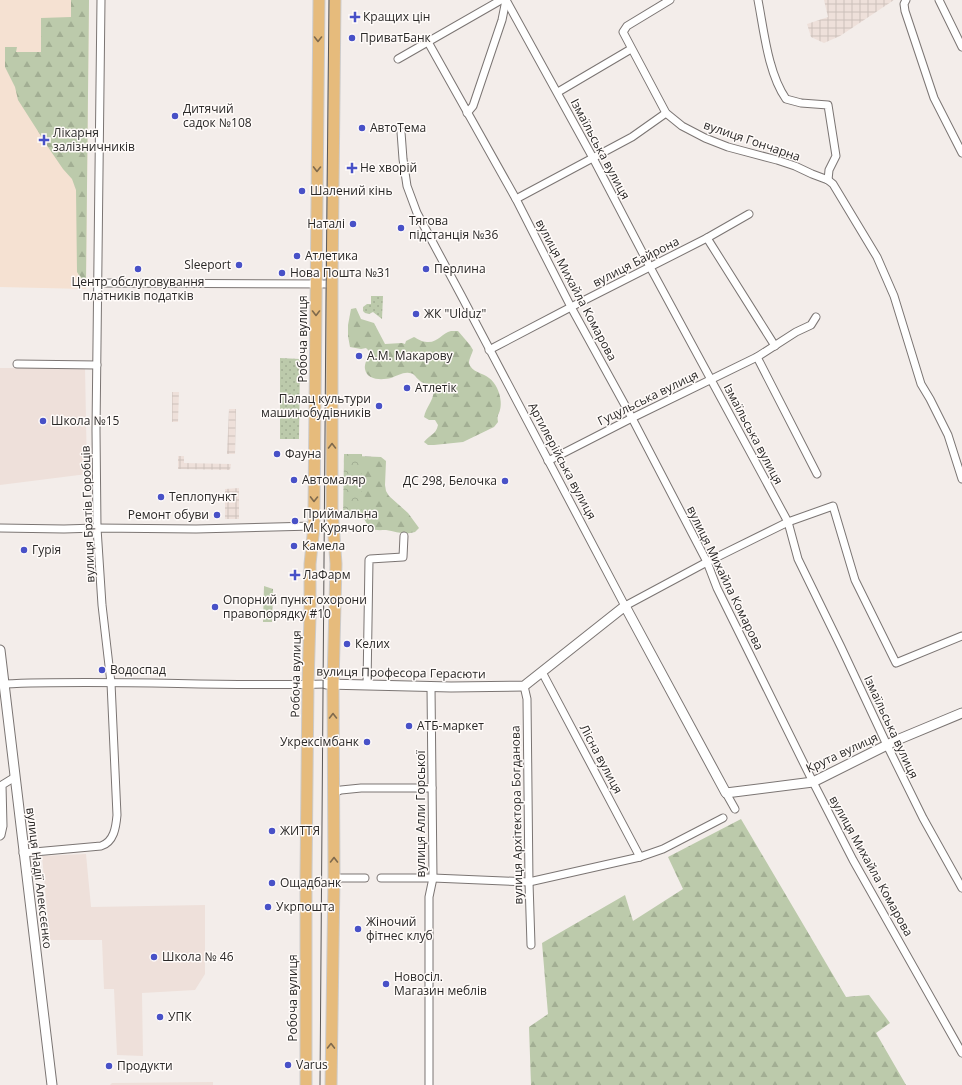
<svg xmlns="http://www.w3.org/2000/svg" width="962" height="1085" viewBox="0 0 962 1085" font-family="'Open Sans',sans-serif">
<style>
.industrial{fill:url(#industrial-grid)}
.built{fill:#eee0da}
.medical{fill:#f5e1d2}
.grass{fill:url(#grass-dots)}
.forest{fill:url(#forest-firs)}
.park{fill:url(#park-crowns)}
.lines{fill:none;stroke-linecap:round;stroke-linejoin:round}
.minor-casing{stroke:#7b7573;stroke-width:9}
.tertiary-casing{stroke:#7b7573;stroke-width:11}
.primary-casing{stroke:#cccbcb;stroke-width:13}
.minor{stroke:#fff;stroke-width:7}
.tertiary{stroke:#fff;stroke-width:9}
.primary{stroke:#e6bb7c;stroke-width:11}
.tram{stroke:#5a5756;stroke-width:1}
.oneway{stroke:#7f6a4d}
.poi-dot{fill:#4851c7;stroke:#fffbf9;stroke-width:1.5}
.labels{text-anchor:middle;stroke-width:3;stroke-linejoin:round;paint-order:stroke}
.poi-label{font-size:12px;fill:#2a2827;stroke:#fffbf9;text-anchor:start}
.street-label{font-size:12px;fill:#2a2827;stroke:#fffbf9}
</style>
<defs>
<pattern id="industrial-grid" width="8" height="8" patternUnits="userSpaceOnUse"><rect width="8" height="8" fill="#eee0da"/><path d="M0 4h8M4 0v8" fill="none" stroke="#ccc0bb"/></pattern>
<pattern id="grass-dots" width="8" height="8" patternUnits="userSpaceOnUse"><rect width="8" height="8" fill="#bccaab"/><path d="M2 2h.1M6 6h.1" fill="none" stroke="#a2ae93" stroke-width="1.8" stroke-linecap="round"/></pattern>
<pattern id="forest-firs" width="22" height="20" patternUnits="userSpaceOnUse"><rect width="22" height="20" fill="#bccaab"/><path d="M5 1l3.5 6h-7zM16 11l3.5 6h-7z" fill="#a2ae93"/></pattern>
<pattern id="park-crowns" width="20" height="18" patternUnits="userSpaceOnUse"><rect width="20" height="18" fill="#bccaab"/><path d="M2 6a3 3 0 1 1 6 0M12 15a3 3 0 1 1 6 0" fill="none" stroke="#a2ae93"/></pattern>
</defs>
<rect width="100%" height="100%" fill="#f3edea"/>
<g class="industrial">
<path d="M824,0h70l-54,36 -16,7 -13,-6 -4,-13 21,-7z"/>
<path d="M172,392h7l-1,30h-6z"/>
<path d="M229,409h7l-1,45h-8z"/>
<path d="M178,456h6v7l47,1 -1,6 -52,-1z"/>
<path d="M239,488v31h-14v-30z"/>
</g>
<g class="built">
<path d="M0,368h85l2,106 -87,11z"/>
<path d="M86,854l5,53 114,-2v69l-10,16 -53,3 1,63 -26,-1 -3,-66h-10l-2,-49h-52l-8,-84z"/>
<path d="M213,1082v3h-103l2,-2z"/>
</g>
<path class="medical" d="M0,0h89l-3,289 -86,-2z"/>
<g class="grass">
<path d="M371,296h12l-1,23 -9,-7 -4,2 -4,-1 -2,-2v-4l4,-3h4z"/>
<path d="M280,358l20,1 -1,80h-19z"/>
</g>
<g class="forest">
<path d="M71,0h18l-3,280h-4l-5,-8 -1,-82 -4,-11 -9,-10 -15,-22 -30,-47 -3,-13 -10,-20v-20h12l-1,5h25v-34l30,-1z"/>
<path d="M356,308l5,11 13,4 11,21 17,-1 3,1 1,-3 8,-4c4,2 8,5 13,5 11,1 15,-9 24,-11 1,0 5,0 7,0l12,14 3,5c-1,4 -4,9 -4,13 2,9 14,10 20,15 3,2 6,6 8,10 3,6 5,15 3,22 -2,6 -3,5 -2,12l-4,5 -31,15 -29,3h-6l-4,-3c6,-8 12,-7 14,-17l-3,-5h-6l-5,-3c2,-10 9,-15 10,-27 -6,-8 -12,-6 -15,-10 -4,-3 -4,-7 -10,-7 -6,-1 -12,3 -18,5 -8,2 -24,3 -26,-9 -1,-5 3,-12 5,-17l-4,-4 -5,1 -11,-2 -2,-11v-11l3,-16z"/>
<path d="M356,456l25,1 5,4 -1,24 1,6 3,5 19,17 11,15 -4,4c-10,3 -18,0 -29,-2 -5,0 -11,1 -15,-2 -7,-5 -3,-9 -14,-12 -7,-20 -14,-37 -13,-59z"/>
<path d="M741,819l105,178 23,-2 21,28 -14,10 30,52h-375l-2,-58 19,-13 -6,-71 83,-48 8,26 50,-32 -15,-32z"/>
</g>
<g class="park">
<path d="M344,454h18v64h-19z"/>
<path d="M264,586l9,3 -1,33h-9z"/>
</g>
<g class="lines">
<g class="minor-casing">
<g id="minor">
<path d="M506,0l87,158 57,109 138,255 10,37 43,88 46,98 36,73 39,70"/>
<path d="M670,0l-43,26 -4,6 43,81 16,13 23,12 23,9 49,13 18,6 17,8 16,6 5,4 44,73 17,39 27,88 9,15 18,36 14,44"/>
<path d="M758,0c6,31 10,73 28,99l15,4 27,2 8,51 -7,14 -1,10"/>
<path d="M906,0l-2,4 1,7 29,87 28,55"/>
<path d="M939,0l23,47"/>
<path d="M428,42l88,157 55,108 61,111 75,144 10,26 96,194 40,78 109,193"/>
<path d="M398,59l103,-59"/>
<path d="M558,92l73,-43"/>
<path d="M467,113l6,-7 29,-86 4,-20"/>
<path d="M401,132l2,27 4,27 10,27 44,82 164,311 82,-44 81,-40 45,-16 22,74 41,83 66,-27"/>
<path d="M516,199l116,-62 34,-24"/>
<path d="M707,238l68,108"/>
<path d="M97,283l235,1"/>
<path d="M489,350l82,-43 136,-69 42,-24"/>
<path d="M757,357l60,117"/>
<path d="M17,364l80,1"/>
<path d="M548,461l84,-43 125,-61 39,-25 15,-7 5,-8"/>
<path d="M0,528l64,1 33,-1 99,1 118,-3"/>
<path d="M542,672l98,185"/>
<path d="M4,684c107,-5 214,3 322,0"/>
<path d="M367,685l2,-125 1,-1 33,-2 1,-21"/>
<path d="M524,686l3,13 2,183 2,63"/>
<path d="M333,793l8,-3 20,-2h71"/>
<path d="M726,793l9,16"/>
<path d="M0,836l1,-1 2,-9 -1,-41 13,-8"/>
<path d="M23,853l78,-7c13,-4 15,-19 16,-31l-6,-132 -9,-78 -5,-77 -1,-98 5,-430"/>
<path d="M334,878h31"/>
<path d="M381,878h52l96,4 111,-25 23,-8 60,-31"/>
<path d="M429,1085v-188l4,-19 -2,-191"/>
</g>
</g>
<g class="tertiary-casing">
<g id="tertiary">
<path d="M0,650l52,435"/>
<path d="M326,684l125,3 73,-1 101,-80 101,187 87,-11 84,-42 65,-27"/>
</g>
</g>
<g class="primary-casing">
<g id="primary">
<path d="M306,1085v-209l2,-192 2,-67v-53l4,-38v-17l5,-509"/>
<path d="M331,1085l3,-207 -1,-194 3,-120 -4,-55v-225l3,-284"/>
</g>
</g>
<use href="#minor" class="minor"/>
<use href="#tertiary" class="tertiary"/>
<use href="#primary" class="primary"/>
<path class="tram" d="M320,1085l6,-783 3,-302"/>
</g>
<defs><path id="oneway-chevron" d="M-2-3.5L2.5 0L-2 3.5" fill="none" stroke-width="1.6" stroke-linecap="round" stroke-linejoin="round"/></defs>
<g class="oneway">
<use href="#oneway-chevron" transform="translate(318 39) rotate(90)"/>
<use href="#oneway-chevron" transform="translate(317 169) rotate(91)"/>
<use href="#oneway-chevron" transform="translate(316 313) rotate(90)"/>
<use href="#oneway-chevron" transform="translate(332 446) rotate(-90)"/>
<use href="#oneway-chevron" transform="translate(314 499) rotate(91)"/>
<use href="#oneway-chevron" transform="translate(333 716) rotate(-90)"/>
<use href="#oneway-chevron" transform="translate(334 860) rotate(-90)"/>
<use href="#oneway-chevron" transform="translate(331 1046) rotate(-89)"/>
</g>
<g class="poi-dot">
<path d="M353 11h4v4h4v4h-4v4h-4v-4h-4v-4h4z"/>
<circle cx="352" cy="38" r="4"/>
<circle cx="175" cy="116" r="4"/>
<circle cx="362" cy="128" r="4"/>
<path d="M42 134h4v4h4v4h-4v4h-4v-4h-4v-4h4z"/>
<path d="M350 162h4v4h4v4h-4v4h-4v-4h-4v-4h4z"/>
<circle cx="302" cy="191" r="4"/>
<circle cx="353" cy="224" r="4"/>
<circle cx="401" cy="228" r="4"/>
<circle cx="297" cy="256" r="4"/>
<circle cx="239" cy="265" r="4"/>
<circle cx="138" cy="269" r="4"/>
<circle cx="426" cy="269" r="4"/>
<circle cx="282" cy="273" r="4"/>
<circle cx="416" cy="314" r="4"/>
<circle cx="359" cy="356" r="4"/>
<circle cx="407" cy="388" r="4"/>
<circle cx="379" cy="406" r="4"/>
<circle cx="43" cy="421" r="4"/>
<circle cx="277" cy="454" r="4"/>
<circle cx="294" cy="480" r="4"/>
<circle cx="505" cy="481" r="4"/>
<circle cx="161" cy="497" r="4"/>
<circle cx="217" cy="515" r="4"/>
<circle cx="295" cy="521" r="4"/>
<circle cx="294" cy="546" r="4"/>
<circle cx="24" cy="550" r="4"/>
<path d="M293 569h4v4h4v4h-4v4h-4v-4h-4v-4h4z"/>
<circle cx="215" cy="607" r="4"/>
<circle cx="347" cy="644" r="4"/>
<circle cx="102" cy="670" r="4"/>
<circle cx="409" cy="726" r="4"/>
<circle cx="367" cy="742" r="4"/>
<circle cx="272" cy="831" r="4"/>
<circle cx="272" cy="883" r="4"/>
<circle cx="268" cy="907" r="4"/>
<circle cx="358" cy="929" r="4"/>
<circle cx="154" cy="957" r="4"/>
<circle cx="386" cy="984" r="4"/>
<circle cx="160" cy="1017" r="4"/>
<circle cx="288" cy="1065" r="4"/>
<circle cx="109" cy="1066" r="4"/>
</g>
<g class="labels">
<g class="poi-label">
<text x="363" y="21">Кращих цін</text>
<text x="360" y="42">ПриватБанк</text>
<text x="183" y="113">Дитячий<tspan x="183" dy="14">садок №108</tspan></text>
<text x="370" y="132">АвтоТема</text>
<text x="53" y="137">Лікарня<tspan x="53" dy="14">залізничників</tspan></text>
<text x="360" y="172">Не хворій</text>
<text x="310" y="195">Шалений кінь</text>
<text x="409" y="225">Тягова<tspan x="409" dy="14">пiдстанцiя №36</tspan></text>
<text x="345" y="228" text-anchor="end">Наталі</text>
<text x="305" y="260">Атлетика</text>
<text x="231" y="269" text-anchor="end">Sleeport</text>
<text x="434" y="273">Перлина</text>
<text x="290" y="277">Нова Пошта №31</text>
<text x="138" y="286" text-anchor="middle">Центр обслуговування<tspan x="138" dy="14">платників податків</tspan></text>
<text x="424" y="318">ЖК "Ulduz"</text>
<text x="367" y="360">А.М. Макарову</text>
<text x="415" y="392">Атлетік</text>
<text x="371" y="403" text-anchor="end">Палац культури<tspan x="371" dy="14">машинобудівників</tspan></text>
<text x="51" y="425">Школа №15</text>
<text x="285" y="458">Фауна</text>
<text x="302" y="484">Автомаляр</text>
<text x="497" y="485" text-anchor="end">ДС 298, Белочка</text>
<text x="169" y="501">Теплопункт</text>
<text x="303" y="518">Приймальна<tspan x="303" dy="14">М. Курячого</tspan></text>
<text x="209" y="519" text-anchor="end">Ремонт обуви</text>
<text x="302" y="550">Камела</text>
<text x="32" y="554">Гурія</text>
<text x="303" y="579">ЛаФарм</text>
<text x="223" y="604">Опорний пункт охорони<tspan x="223" dy="14">правопорядку #10</tspan></text>
<text x="355" y="648">Келих</text>
<text x="110" y="674">Водоспад</text>
<text x="417" y="730">АТБ-маркет</text>
<text x="359" y="746" text-anchor="end">Укрексімбанк</text>
<text x="280" y="835">ЖИТТЯ</text>
<text x="280" y="887">Ощадбанк</text>
<text x="276" y="911">Укрпошта</text>
<text x="366" y="926">Жіночий<tspan x="366" dy="14">фітнес клуб</tspan></text>
<text x="162" y="961">Школа № 46</text>
<text x="394" y="981">Новосіл.<tspan x="394" dy="14">Магазин меблів</tspan></text>
<text x="168" y="1021">УПК</text>
<text x="296" y="1069">Varus</text>
<text x="117" y="1070">Продукти</text>
</g>
<g class="street-label">
<text transform="translate(752 141) rotate(19)" y="4">вулиця Гончарна</text>
<text transform="translate(600 149) rotate(62)" y="4">Ізмаїльська вулиця</text>
<text transform="translate(636 262) rotate(-27)" y="4">вулиця Байрона</text>
<text transform="translate(576 290) rotate(62)" y="4">вулиця Михайла Комарова</text>
<text transform="translate(303 339) rotate(-90)" y="4">Робоча вулиця</text>
<text transform="translate(648 398) rotate(-26)" y="4">Гуцульська вулиця</text>
<text transform="translate(753 434) rotate(62)" y="4">Ізмаїльська вулиця</text>
<text transform="translate(562 461) rotate(62)" y="4">Артилерійська вулиця</text>
<text transform="translate(88 514) rotate(-92)" y="4">вулиця Братів Горобців</text>
<text transform="translate(725 578) rotate(64)" y="4">вулиця Михайла Комарова</text>
<text transform="translate(401 673) rotate(1)" y="4">вулиця Професора Герасюти</text>
<text transform="translate(296 674) rotate(-89)" y="4">Робоча вулиця</text>
<text transform="translate(891 727) rotate(65)" y="4">Ізмаїльська вулиця</text>
<text transform="translate(842 753) rotate(-25)" y="4">Крута вулиця</text>
<text transform="translate(601 759) rotate(62)" y="4">Лісна вулиця</text>
<text transform="translate(421 814) rotate(-90)" y="4">вулиця Алли Горської</text>
<text transform="translate(517 815) rotate(-91)" y="4">вулиця Архітектора Богданова</text>
<text transform="translate(871 866) rotate(61)" y="4">вулиця Михайла Комарова</text>
<text transform="translate(39 878) rotate(83)" y="4">вулиця Надії Алексєєнко</text>
<text transform="translate(293 998) rotate(-90)" y="4">Робоча вулиця</text>
</g>
</g>
</svg>
